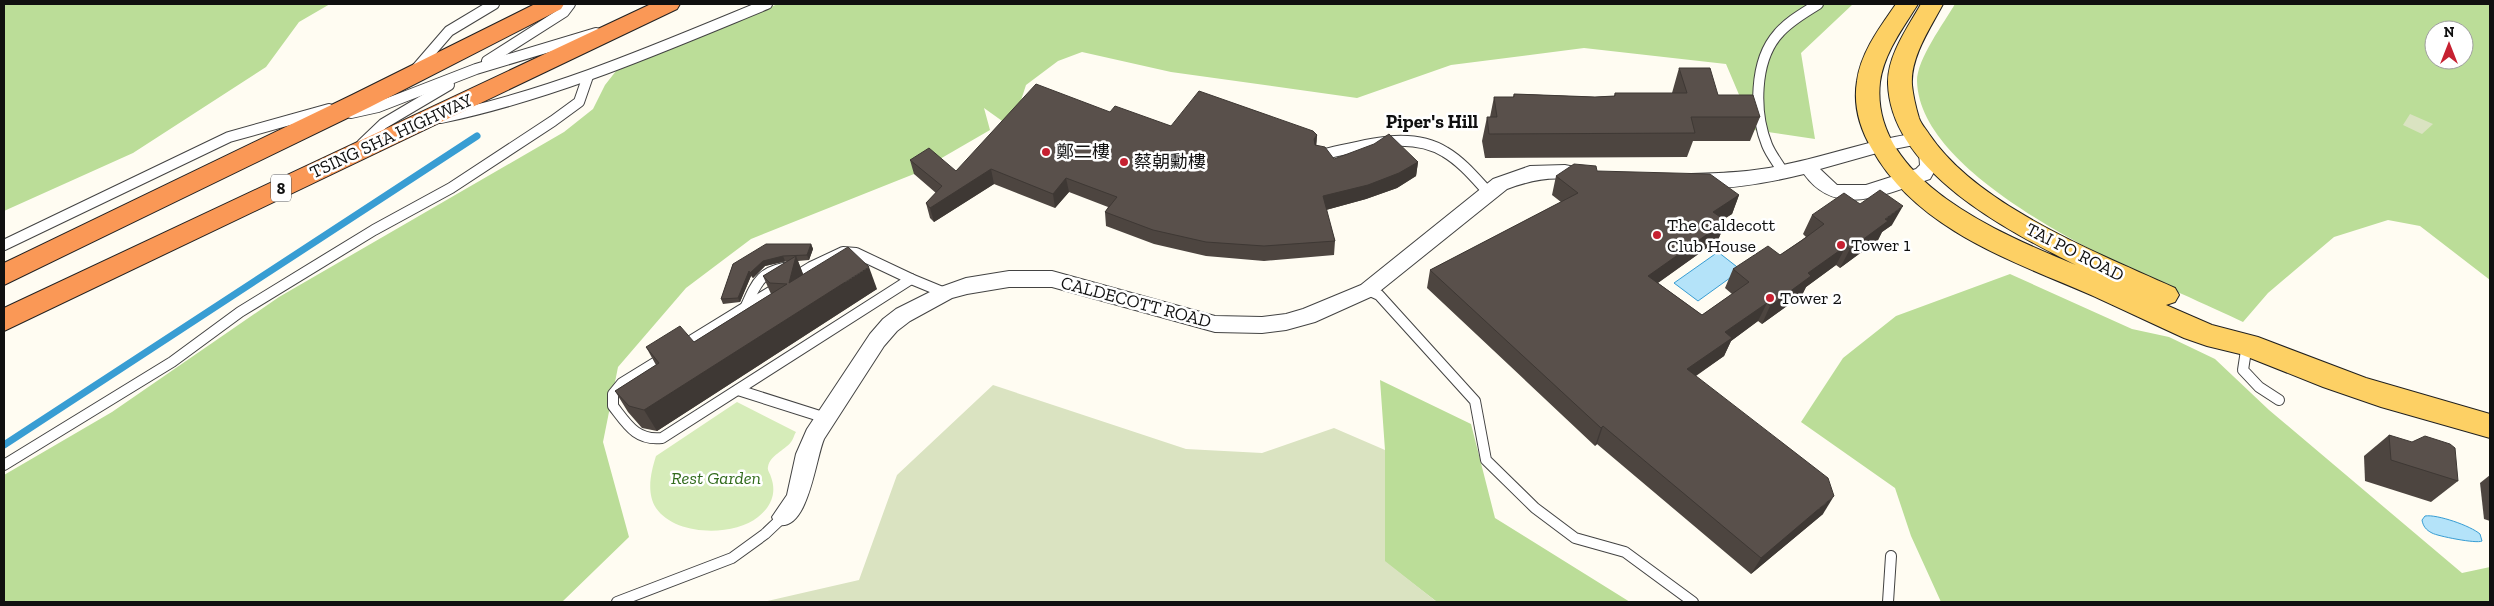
<svg xmlns="http://www.w3.org/2000/svg" width="2494" height="606" viewBox="0 0 2494 606" font-family="'Zilla Slab','Noto Sans TC',serif">
<style>
.green{fill:#d6ecb9}
.forest{fill:#bbdd98;fill-rule:evenodd}
.cemetery{fill:#dae3c1}
.water{fill:#b4e3f9;stroke:#389dd3}
.lines{fill:none;stroke-linecap:round;stroke-linejoin:round}
.stream{stroke:#389dd3;stroke-width:7}
.service-casing{stroke:#434343;stroke-width:12}
.minor-casing{stroke:#434343;stroke-width:2}
.primary-casing{stroke:#212121;stroke-width:2}
.motorway-casing{stroke:#212121;stroke-width:2}
.service{stroke:#fff;stroke-width:10}
.minor{fill:#fff;fill-rule:evenodd}
.primary{fill:#fdd064;fill-rule:evenodd}
.motorway{fill:#fa9856;fill-rule:evenodd}
.wall{fill:#4d4540}
.shaded-wall{fill:#3e3834}
.building{fill:#59504b;stroke:#3e3834}
.poi-dot{fill:#c62131;stroke:#fff;stroke-width:2}
.labels{text-anchor:middle;stroke-width:5;stroke-linejoin:round;paint-order:stroke}
.shield{fill:#fff;stroke:#585858;stroke-width:1}
.shield-label{font-size:16px;font-weight:bold;fill:#101010}
.street-label{font-size:18px;fill:#101010;stroke:#fff}
.poi-label{font-size:18px;fill:#101010;stroke:#fff;text-anchor:start}
.park-label{font-size:18px;font-style:italic;fill:#316b1c;stroke:#fff}
.neighbourhood-label{font-size:19px;font-weight:bold;fill:#101010;stroke:#fff}
</style>
<rect width="100%" height="100%" fill="#fffcf2"/>
<path class="green" d="M737,402l59,30c-2,3 -3,8 -5,10 -7,9 -21,13 -23,25 -1,4 2,6 3,10 6,16 0,30 -13,40 -25,20 -83,19 -102,-9 -10,-16 -5,-36 0,-52z"/>
<g class="forest">
<path d="M4,4h326l-31,18 -33,45 -133,86 -129,58z"/>
<path d="M778,4h1075l-52,49 14,86 -61,-9 -28,-66 -142,-16 -133,17 -94,33 -186,-26 -89,-20 -24,9 -32,24 -14,43 -28,-20 6,22 -76,44 -163,65 -65,49 -68,79 -15,75 26,95 -67,65h-558v-127l108,-63 167,-115 285,-165 29,-23 12,-24 11,-14z"/>
<path d="M1955,4h535v276l-70,-54 -32,-6 -54,17 -66,56 -25,29c-83,-40 -323,-134 -326,-241 0,-22 27,-58 38,-77zM2434,30h30v30h-30z"/>
<path d="M2010,274l122,55 37,8 46,22 54,51 193,163 28,-6v35h-549l-30,-66 -16,-48 -94,-66 42,-64 53,-42z"/>
<path d="M1380,380l91,44 24,94 135,84h-193l-52,-40v-112z"/>
</g>
<g class="cemetery">
<path d="M2410,114l23,10 -11,10 -19,-9z"/>
<path d="M993,385l193,64 76,4 72,-25 51,22v111l52,41h-674l96,-22 38,-105z"/>
</g>
<g class="water">
<path d="M1718,252l23,18 -43,31 -24,-18z"/>
<path d="M2425,516c12,-2 46,10 55,18l2,7c-5,3 -45,-5 -50,-8 -6,-3 -9,-7 -10,-13z"/>
</g>
<g class="lines">
<path class="stream" d="M4,445l473,-309"/>
<g class="service-casing">
<g id="service">
<path d="M487,61l77,-49 6,-8"/>
<path d="M417,68l32,-37 45,-27"/>
<path d="M351,113l27,-6 98,-38 120,-36"/>
<path d="M441,118c114,-24 219,-70 326,-114"/>
<path d="M362,144l21,-20 66,-39"/>
<path d="M1320,155c40,-8 88,-26 125,-3 17,10 30,26 43,40"/>
<path d="M1783,172c-5,-9 -12,-17 -16,-27 -13,-32 -13,-84 11,-111 11,-13 26,-21 40,-30"/>
<path d="M4,245l225,-108 100,-28"/>
<path d="M843,252l13,1 55,26 -249,159c-26,3 -35,-14 -49,-32v-12l9,-11 189,-116z"/>
<path d="M911,279l34,14"/>
<path d="M1368,290l11,5 96,106 11,59 49,48 40,30 50,14 68,50"/>
<path d="M746,306c11,-25 16,-36 45,-39"/>
<path d="M2247,344l-4,26 16,17 20,13"/>
<path d="M738,390l88,28"/>
<path d="M4,465l168,-103 68,-50 134,-82 77,-42 102,-67 26,-19 9,-26"/>
<path d="M617,602l115,-44 33,-24 18,-17"/>
<path d="M1888,602l3,-46"/>
</g>
</g>
<g class="minor-casing">
<g id="minor">
<path d="M1918,133l6,2 3,4 -3,4 -40,8 -64,18 17,16h29l50,-16 4,-4 -1,-12 3,-5 6,-1 6,1 4,17 -8,14c-43,14 -93,41 -126,-5 -28,7 -93,20 -120,12l-2,-5 2,-5 7,-2c31,-1 62,-2 92,-9 46,-9 89,-26 135,-32z"/>
<path d="M1565,165l29,6 2,5 -2,5c-10,3 -18,-1 -28,-2 -21,-2 -40,3 -59,10l-132,106 -60,27 -29,8 -24,3 -47,-1 -163,-45h-43l-42,7 -15,4 -42,23 -13,10 -13,15 -60,93c-9,21 -16,97 -49,85l-3,-7 15,-22 9,-41 11,-25 63,-95 13,-15 13,-10 42,-21 28,-10 43,-7h43l163,45 47,1 24,-3 17,-5 58,-24 132,-106 37,-13z"/>
</g>
</g>
<g class="primary-casing">
<path id="primary" d="M1896,4h22c-15,24 -34,49 -38,78 -11,98 123,153 196,183 -68,-34 -185,-94 -188,-181 -1,-28 20,-57 33,-80h22c-12,23 -33,53 -31,81 1,10 4,23 7,33 2,6 7,11 10,16 48,72 169,119 246,154l4,7 -4,7 -9,3 46,20 46,12 108,41 124,36v24l-109,-31 -58,-20 -83,-33 -33,-8 -23,-8c-31,-14 -62,-29 -93,-43 -79,-34 -175,-66 -219,-146 -12,-20 -19,-44 -15,-68 4,-29 23,-54 39,-77z"/>
</g>
<g class="motorway-casing">
<g id="motorway">
<path d="M535,4h29l-3,5 -191,98 -366,178v-22l348,-168z"/>
<path d="M651,4h29l-3,5 -673,322v-23z"/>
</g>
</g>
<use href="#service" class="service"/>
<use href="#minor" class="minor"/>
<use href="#primary" class="primary"/>
<use href="#motorway" class="motorway"/>
</g>
<g class="wall">
<path d="M1679,68l39,27 42,22 -10,24h-57l-6,16 -202,1 -3,-17 5,-24h3l4,-20h19l1,-3 81,3 19,-1 1,-3h57z"/>
<path d="M1110,112l61,14 146,9 -1,10 18,14 84,3 -2,14 -19,12 -31,11 -40,11 9,31 -1,14 -70,6 -58,-5 -52,-12 -48,-18 -1,-14 3,-5 -39,-15 -14,16 -61,-24 -60,38 -4,-4 -4,-15 10,-10 -22,-19 -4,-14 46,11z"/>
<path d="M1597,171l142,24 -7,19 -9,5 3,2 -8,19 -60,43 44,32 30,-21 -7,-6 8,-19 47,-14 26,-18 -3,-3 9,-19 48,-11 32,21 -10,7 -4,8 -38,28 -4,-3 -30,22 -4,8 -40,29 -4,-3 -27,20 -7,15 -28,20 127,138 -72,60 -154,-130 -2,2 -168,-158 3,-18 131,-68 -9,-7 4,-19z"/>
<path d="M811,244l2,5 -4,11 -11,1 5,13 74,15 -220,142 -15,-3 -14,-16 -13,-21 41,-26 -10,-18 48,-5 77,-48 -8,-18 25,-15 -23,5 -12,12 -2,-2 -11,26 -17,2 -2,-5 12,-35z"/>
<path d="M2389,435l69,46 -27,21 -66,-21 -1,-25z"/>
<path d="M2490,475v46l-6,-2 -4,-36z"/>
</g>
<g class="shaded-wall">
<path d="M1317,135l-1,15 -2,-11z"/>
<path d="M1418,162l-2,14 -19,12 -31,11 -44,12 1,-15z"/>
<path d="M991,169l3,15 -60,38 -4,-14z"/>
<path d="M1066,178l3,14 -14,16 -2,-14z"/>
<path d="M1739,195l-7,19 -26,17 7,-19z"/>
<path d="M1903,206l-11,19 -10,7 -4,8 -38,28 10,-19 35,-30z"/>
<path d="M1726,221l-8,19 -76,54 6,-18z"/>
<path d="M811,244l2,5 -4,11 -2,-5z"/>
<path d="M1846,246l-10,19 -30,22 -4,8 -40,29 8,-18 38,-33z"/>
<path d="M783,256l2,5 -20,5 -12,12 -3,-5 13,-12z"/>
<path d="M796,256l9,23 -16,4z"/>
<path d="M869,267l8,22 -220,142 -13,-21z"/>
<path d="M749,271l2,5 -11,26 -2,-4z"/>
<path d="M1767,303l-9,18 -27,20 -7,15 -45,31 8,-18 38,-37z"/>
<path d="M1603,426l-6,18 -2,2 6,-18z"/>
<path d="M1834,496l-11,18 -72,60 10,-16z"/>
</g>
<g class="building">
<path d="M1679,68h31l8,27h35l7,22h-69l4,16 -206,1 -2,-17h10l-3,-20h20v-3l81,3 20,-1v-3h72z"/>
<path d="M1036,84l74,28 5,-6 56,20 28,-35 114,40 4,4 -3,4 1,6 10,2 9,12 40,-15 15,-10 29,28 -19,11 -31,12 -45,11 12,45 -71,5 -58,-4 -53,-12 -48,-18 12,-15 -51,-19 -13,16 -62,-25 -61,39 -4,-5 16,-17 -32,-26 19,-12 27,23z"/>
<path d="M1574,164l22,2 1,5 113,3 29,21 -26,17 13,9 -78,55 54,39 47,-33 -16,-13 35,-23 12,9 21,-14 23,-17 -12,-9 32,-22 16,11 20,-14 23,16 -18,13 3,2 -38,28 -4,-3 -38,27 3,3 -41,30 -3,-3 -42,29 7,6 -45,31 141,109 6,18 -73,62 -158,-132 -2,2 -171,-158 148,-77 -22,-17z"/>
<path d="M766,244h45l-4,11 -24,1 -20,5 -13,12 -1,-2 -11,27 -17,1 12,-35z"/>
<path d="M848,247l21,20 -225,143 -15,-4 -14,-15 44,-28 -13,-16 34,-21 14,16 93,-58 -17,-1 -7,-7 33,-20 -7,27z"/>
<path d="M2389,435l23,7 13,-6 25,8 5,4 3,33 -67,-21z"/>
</g>
<g class="poi-dot">
<circle cx="1046" cy="152" r="5"/>
<circle cx="1124" cy="162" r="5"/>
<circle cx="1657" cy="235" r="5"/>
<circle cx="1841" cy="245" r="5"/>
<circle cx="1770" cy="298" r="5"/>
</g>
<g class="labels">
<rect class="shield" x="271" y="174.5" width="20" height="27" rx="4"/>
<g class="shield-label">
<text x="281" y="194">8</text>
</g>
<g class="street-label">
<text transform="translate(391 136) rotate(-25)" y="6">TSING SHA HIGHWAY</text>
<text transform="translate(2075 252) rotate(27)" y="6">TAI PO ROAD</text>
<text transform="translate(1136 302) rotate(15)" y="6">CALDECOTT ROAD</text>
</g>
<g class="poi-label">
<text x="1056" y="158">鄭二樓</text>
<text x="1134" y="168">蔡朝勳樓</text>
<text x="1667" y="231">The Caldecott<tspan x="1667" dy="21">Club House</tspan></text>
<text x="1851" y="251">Tower 1</text>
<text x="1780" y="304">Tower 2</text>
</g>
<g class="park-label">
<text x="716" y="484">Rest Garden</text>
</g>
<g class="neighbourhood-label">
<text x="1432" y="128">Piper's Hill</text>
</g>
</g>
<rect width="2494" height="606" fill="none" stroke="#101010" stroke-width="10"/>
<g transform="translate(2449 45)"><circle r="24" fill="#ffffff" stroke="#9f9f9f"/>
<path d="M0-4L9 19L0 12L-9 19Z" fill="#c62131"/>
<text y="-8" font-size="14" font-weight="bold" text-anchor="middle" fill="#101010">N</text>
</g>
</svg>
